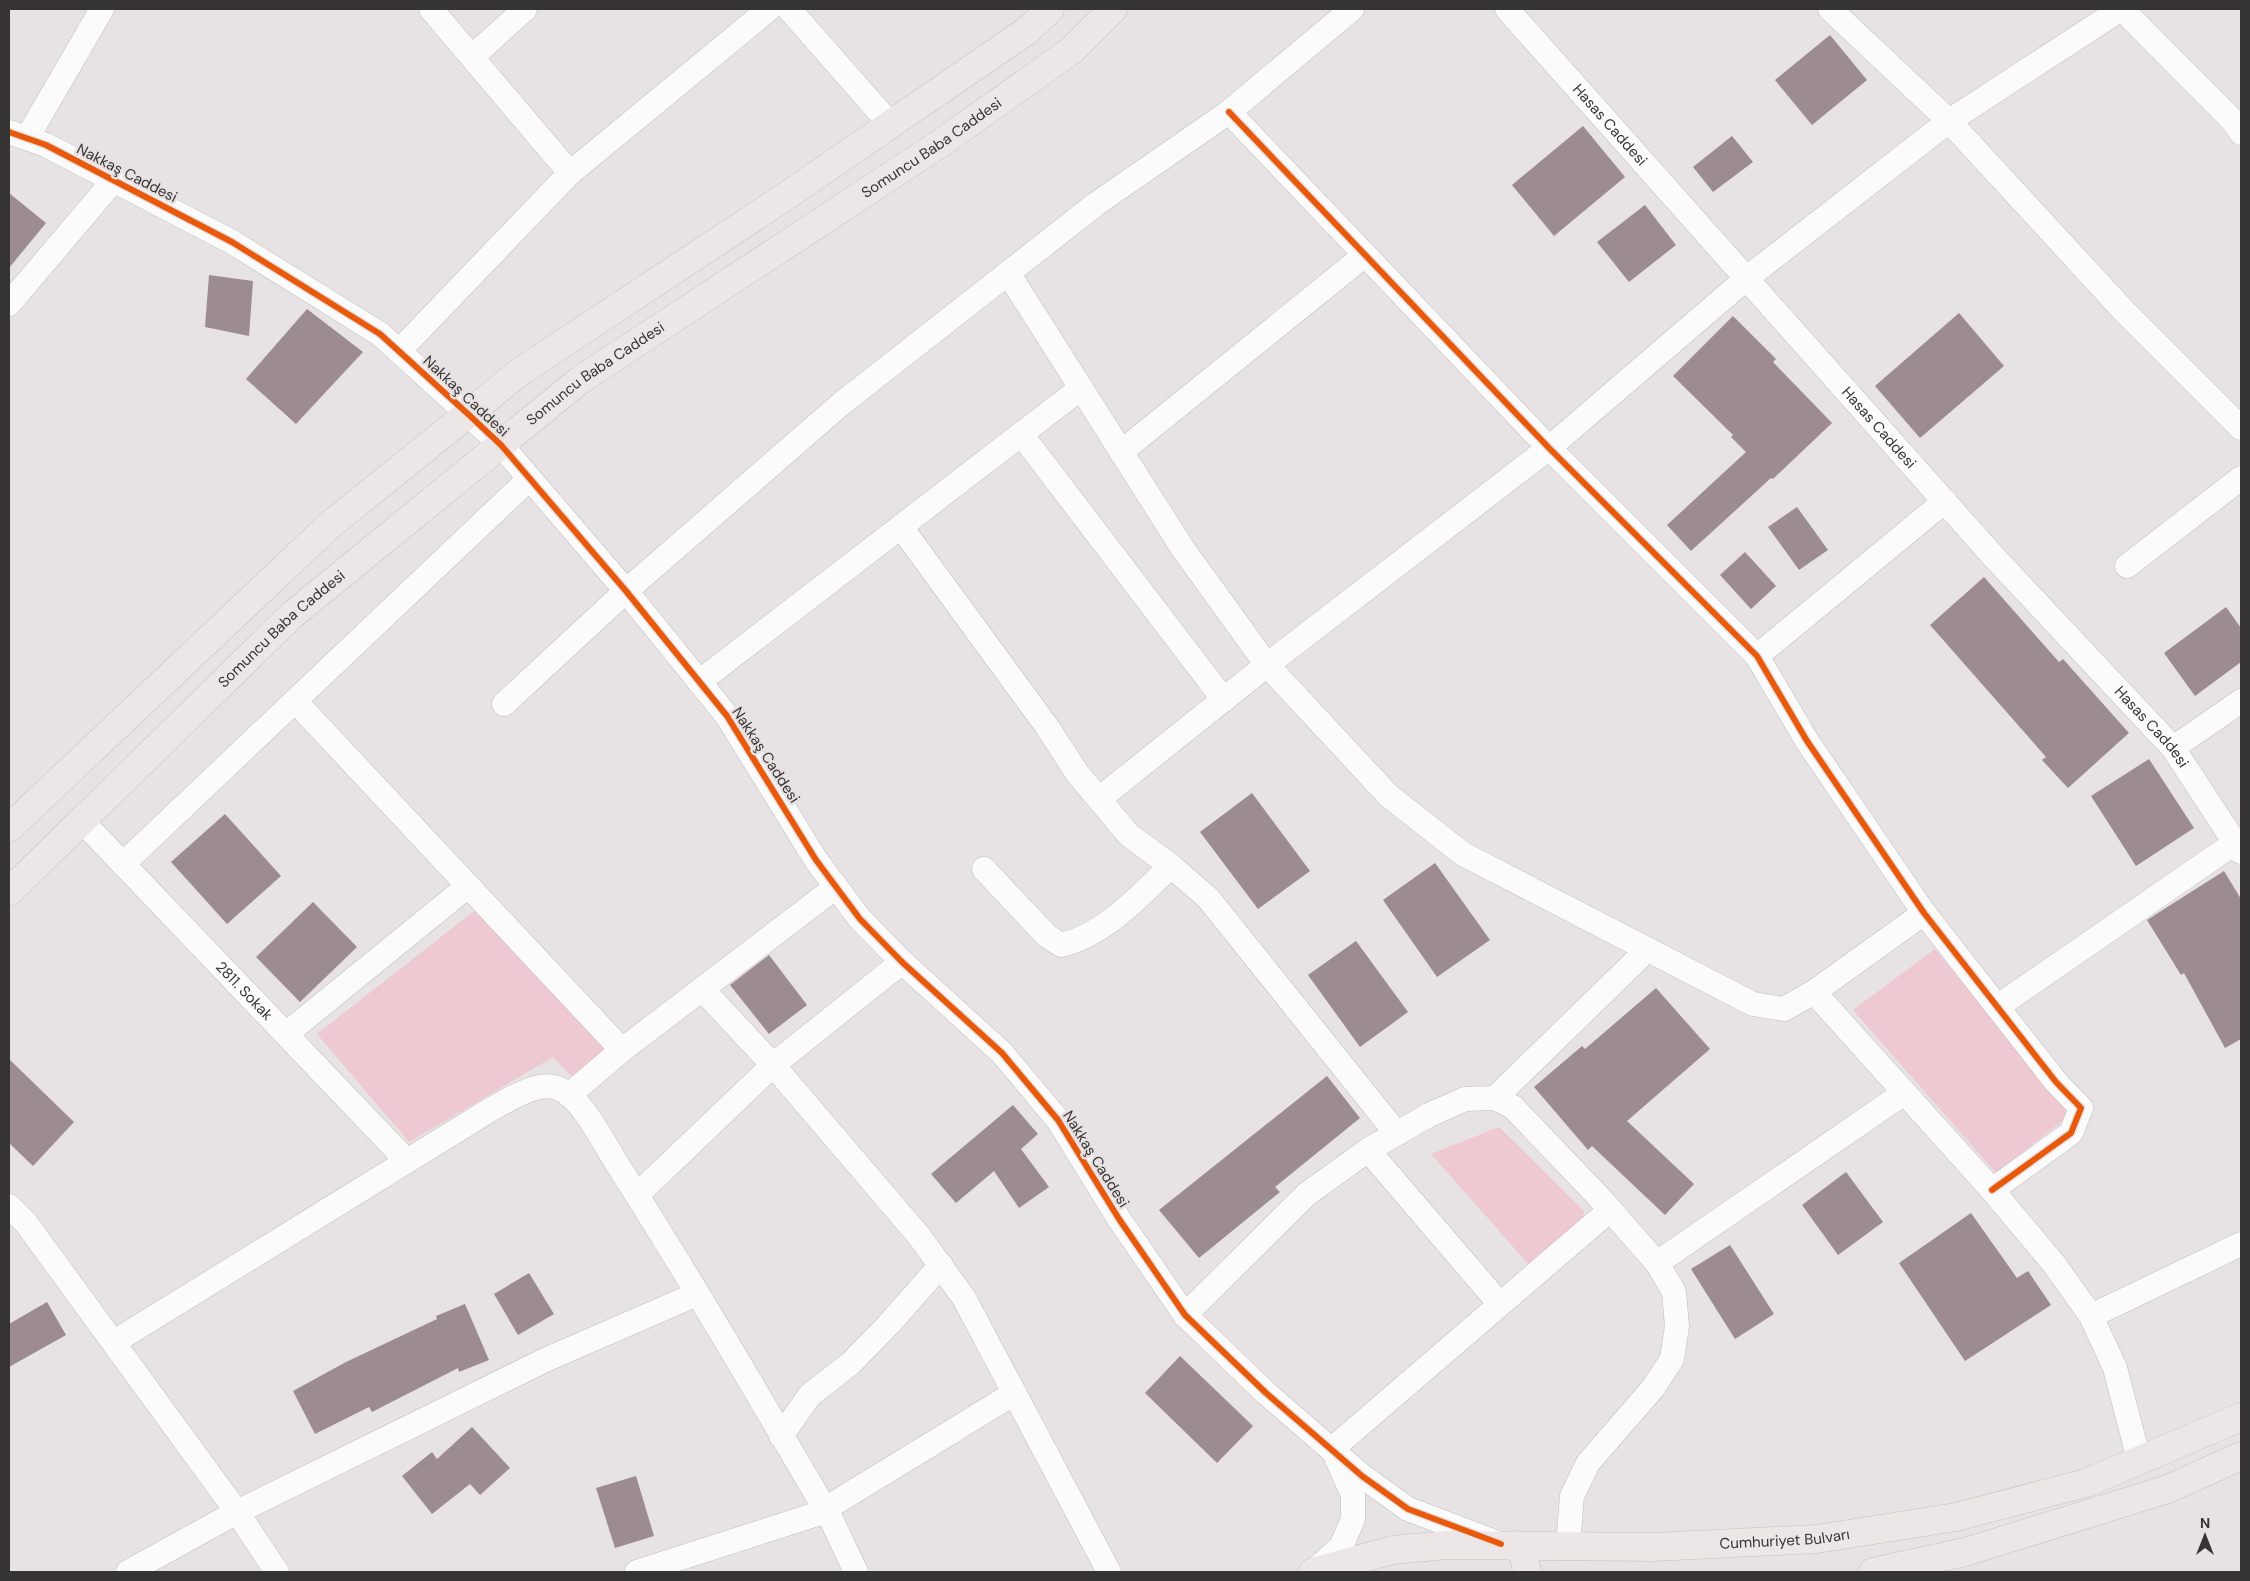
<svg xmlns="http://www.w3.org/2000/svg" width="2250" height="1581" viewBox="0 0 2250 1581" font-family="'DM Sans',sans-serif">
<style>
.green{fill:#eec9d1}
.building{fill:#9c8b90}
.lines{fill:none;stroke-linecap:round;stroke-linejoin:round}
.minor-casing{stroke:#c0bdbe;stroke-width:25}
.major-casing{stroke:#c3c0c0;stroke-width:29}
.minor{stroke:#fbfbfb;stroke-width:24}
.major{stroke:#ece6e7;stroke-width:28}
.cycleway-casing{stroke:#e8e1e2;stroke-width:9}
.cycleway{stroke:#e8590c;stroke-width:6}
.labels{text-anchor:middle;stroke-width:5;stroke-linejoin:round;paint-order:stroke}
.street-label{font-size:15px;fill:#363333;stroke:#e8e1e2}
</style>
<rect width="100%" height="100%" fill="#e7e2e3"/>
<g class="green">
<path d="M478,908l135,135 -38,37 -22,-23 -144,85 -92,-108z"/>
<path d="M1935,949l135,166 -74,58 -143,-163z"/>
<path d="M1499,1127l85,84 -2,12 -53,42 -98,-111z"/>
</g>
<g class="building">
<path d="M1830,35l37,45 -55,45 -37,-45z"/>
<path d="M1583,126l42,51 -71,59 -42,-51z"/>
<path d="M1732,136l21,26 -40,30 -20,-25z"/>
<path d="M9,193l37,30 -37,45z"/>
<path d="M1645,205l31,40 -47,37 -32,-40z"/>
<path d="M209,275l44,6 -4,55 -44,-9z"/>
<path d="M307,309l56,43 -67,72 -50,-45z"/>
<path d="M1959,313l45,53 -84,72 -45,-52z"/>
<path d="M1733,316l43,43 -3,3 59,61 -59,56 -2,-1 -80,73 -24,-26 79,-73 -15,-15 2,-2 -60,-59z"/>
<path d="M1797,507l31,43 -29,20 -31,-43z"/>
<path d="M1745,552l31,34 -25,23 -31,-34z"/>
<path d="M1984,577l75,85 4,-3 66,74 -61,55 -26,-28 4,-3 -116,-132z"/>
<path d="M2226,607l15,21v34l-46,34 -31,-43z"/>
<path d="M2149,759l45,69 -58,38 -45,-70z"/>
<path d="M1252,793l58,78 -52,38 -58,-77z"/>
<path d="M225,814l56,62 -54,48 -56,-62z"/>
<path d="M1435,863l55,77 -53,37 -54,-77z"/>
<path d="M2224,871l17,28v140l-16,9 -41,-75 -3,2 -34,-55z"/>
<path d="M313,902l44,45 -57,55 -44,-45z"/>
<path d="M1356,941l52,71 -48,35 -52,-72z"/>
<path d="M769,955l38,50 -38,29 -39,-49z"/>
<path d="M1656,988l54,61 -83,72 67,63 -29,31 -73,-69 -4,4 -54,-63 48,-41 3,3z"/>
<path d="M9,1059l65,63 -41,44 -24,-23z"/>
<path d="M1327,1076l33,42 -85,69 5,5 -81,66 -40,-48z"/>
<path d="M1013,1105l25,29 -17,15 28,38 -30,21 -25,-37 -38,32 -25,-29z"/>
<path d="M1846,1172l37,50 -45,33 -36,-50z"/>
<path d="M1971,1213l46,65 11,-7 23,34 -86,56 -66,-98z"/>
<path d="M1730,1245l44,69 -39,25 -44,-70z"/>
<path d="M529,1273l25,41 -36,21 -24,-41z"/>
<path d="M47,1302l19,33 -57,32v-43z"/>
<path d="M465,1304l24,56 -30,12 -1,-4 -86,44 -3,-5 -54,27 -22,-43 53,-29 91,-43 -1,-3z"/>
<path d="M1180,1356l73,70 -36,37 -72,-70z"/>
<path d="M472,1427l38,41 -30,27 -10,-11 -38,30 -30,-38 30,-24 5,7z"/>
<path d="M636,1476l18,60 -39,12 -19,-60z"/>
</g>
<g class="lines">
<g class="minor-casing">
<g id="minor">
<path d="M431,9l139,164"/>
<path d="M789,9l101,115"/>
<path id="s1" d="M1507,9l486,547 180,192 68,104"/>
<path d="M1830,9l119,112 175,190 117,117"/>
<path d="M2122,9l111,112 8,12"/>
<path d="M472,57l53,-48"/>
<path d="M1229,112l320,336 208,208 50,85 117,172 132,169 25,26 -10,25 -79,57"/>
<path d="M9,132l37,13 186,97 148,92 88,80 33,31 125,146 101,125 89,144 44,59 42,43 100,91 56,67 61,99 66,96 81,78 96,83 46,33 87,33"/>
<path d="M27,138l75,-129"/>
<path d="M1008,273l175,276 84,116 122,131 74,58 290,150 31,5 30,-17 110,-79"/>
<path d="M9,304l105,-124"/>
<path d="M399,351l171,-178 199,-164"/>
<path d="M1021,434l203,266"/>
<path d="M1121,452l244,-197"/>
<path d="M901,527l147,201 29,45 52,62 42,31 37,32 189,236"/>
<path d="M2127,566l114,-88"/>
<path d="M1757,656l188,-155"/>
<path d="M699,682l382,-294"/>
<path d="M295,701l327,349"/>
<path d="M504,704l122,-113 215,-187 255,-200 133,-92 123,-103"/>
<path d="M2173,748l68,-47"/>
<path d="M1099,799l168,-134 282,-217 198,-170 202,-157 172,-112"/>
<path id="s2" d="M82,821l325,340"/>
<path d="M123,864l406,-385"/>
<path d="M984,869l63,67 14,9c44,-10 78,-49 110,-79"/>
<path d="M702,989l71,76 146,171 45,62 145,274"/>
<path d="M1814,992l178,198 62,74 37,52 24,52 24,92"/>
<path d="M1997,1007l239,-165"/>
<path d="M286,1034l182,-148"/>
<path d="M569,1095l53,-45 214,-163"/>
<path d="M1495,1098l152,-148"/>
<path d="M1368,1150l131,153"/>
<path d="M637,1195l136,-130 129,-103"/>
<path d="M9,1206l17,17 211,289 40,60"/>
<path d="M1657,1263l247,-170"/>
<path d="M1185,1315l122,-121 61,-44 61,-35 36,-16 30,-1 18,9 85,89 59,67 17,29 3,34 -5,33 -19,29 -65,75 -16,33 -4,49"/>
<path d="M2091,1316l150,-72"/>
<path d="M114,1342l379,-234c18,-9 46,-29 67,-19 24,11 46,59 61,81 73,115 142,233 211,351l24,51"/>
<path d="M781,1436l29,-41 41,-32 38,-39 52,-59"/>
<path d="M1332,1449l278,-239"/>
<path d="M128,1572l109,-60 308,-152 152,-66"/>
<path d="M637,1572l180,-58 196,-120"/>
<path d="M1313,1572l28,-25 12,-28v-24l-17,-38"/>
</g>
</g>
<g class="major-casing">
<g id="major">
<path d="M9,828l322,-304 189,-152 266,-176 242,-166 22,-21"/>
<path id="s3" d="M9,892l283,-277 288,-235 361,-237 131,-93 41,-41"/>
<path d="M1515,1545l9,11 3,16"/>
<path id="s4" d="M1313,1572l80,-22 54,-5 206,2 164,-8 139,-22 130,-34 155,-66"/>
<path d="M1873,1572l92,-20 203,-63 73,-33"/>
</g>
</g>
<use href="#minor" class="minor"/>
<use href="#major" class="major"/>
<g class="cycleway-casing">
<g id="cycleway">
<path d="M1229,112l320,336 208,208 50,85 117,172 132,169 25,26 -10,25 -79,57"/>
<path d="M9,132l37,13 186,97 148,92 88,80 33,31 125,146 101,125 89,144 44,59 42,43 100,91 56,67 61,99 66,96 81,78 96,83 46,33 93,35"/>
</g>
</g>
<use href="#cycleway" class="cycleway"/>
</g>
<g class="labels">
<g class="street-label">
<text dy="5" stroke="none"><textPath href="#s1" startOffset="155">Hasas Caddesi</textPath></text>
<text dy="5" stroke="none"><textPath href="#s3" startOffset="1189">Somuncu Baba Caddesi</textPath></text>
<text transform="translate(127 173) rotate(27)" y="5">Nakkaş Caddesi</text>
<text dy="5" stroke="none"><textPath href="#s3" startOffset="784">Somuncu Baba Caddesi</textPath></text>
<text transform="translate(466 396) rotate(43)" y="5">Nakkaş Caddesi</text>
<text dy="5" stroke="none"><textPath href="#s1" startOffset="560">Hasas Caddesi</textPath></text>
<text dy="5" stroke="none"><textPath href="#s3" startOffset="379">Somuncu Baba Caddesi</textPath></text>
<text dy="5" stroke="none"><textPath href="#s1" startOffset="965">Hasas Caddesi</textPath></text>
<text transform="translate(766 755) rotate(57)" y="5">Nakkaş Caddesi</text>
<text dy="5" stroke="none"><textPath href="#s2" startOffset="235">2811. Sokak</textPath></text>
<text transform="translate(1096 1159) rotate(58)" y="5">Nakkaş Caddesi</text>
<text dy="5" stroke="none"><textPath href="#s4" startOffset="475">Cumhuriyet Bulvarı</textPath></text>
</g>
</g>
<rect width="2250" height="1581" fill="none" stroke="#363333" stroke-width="20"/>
<g transform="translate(2205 1536)" stroke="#e8e1e2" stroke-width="4" paint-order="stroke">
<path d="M0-4L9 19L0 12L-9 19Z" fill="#363333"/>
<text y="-8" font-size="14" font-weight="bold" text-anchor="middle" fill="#363333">N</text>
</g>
</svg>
